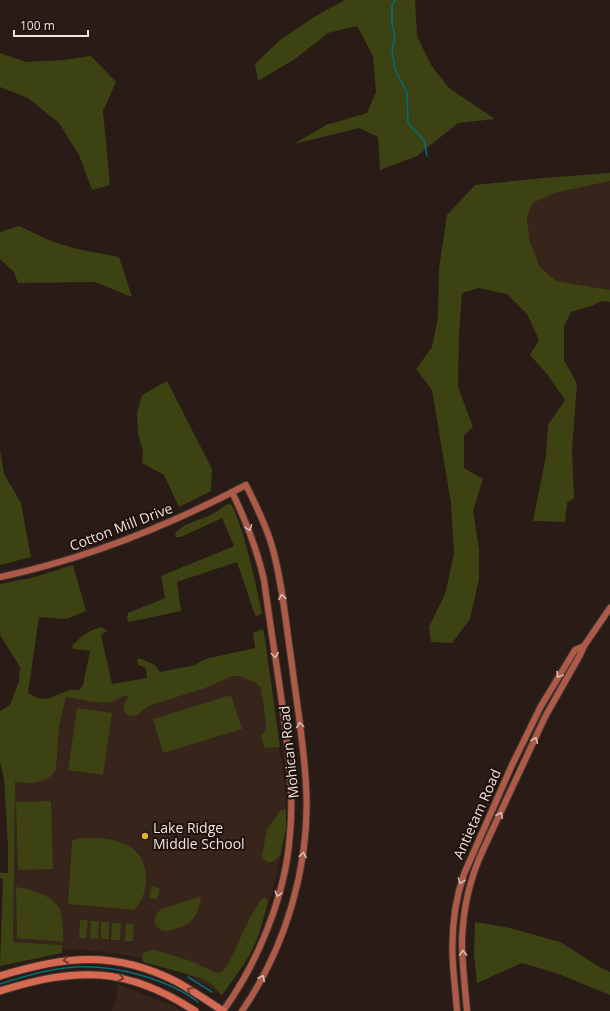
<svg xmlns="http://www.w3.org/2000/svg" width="610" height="1011" viewBox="0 0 610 1011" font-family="'Open Sans',sans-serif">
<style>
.built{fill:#37241b}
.green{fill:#3c4212}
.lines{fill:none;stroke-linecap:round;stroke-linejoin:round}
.stream{stroke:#006e7a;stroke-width:1.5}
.secondary-casing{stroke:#453731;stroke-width:8}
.primary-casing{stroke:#453731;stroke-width:9}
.secondary{stroke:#ad5a48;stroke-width:6}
.primary{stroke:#d56952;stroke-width:7}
.oneway{stroke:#dabbb2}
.oneway2{stroke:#683528}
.poi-dot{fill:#dbb233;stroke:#1f120c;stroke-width:1.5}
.labels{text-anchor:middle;stroke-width:4;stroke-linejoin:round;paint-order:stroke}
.street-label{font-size:14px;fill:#eee4e0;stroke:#1f120c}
.poi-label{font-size:14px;fill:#eee4e0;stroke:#1f120c;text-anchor:start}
</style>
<rect width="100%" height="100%" fill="#291b15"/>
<g class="built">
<path d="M610,181v109l-54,-9 -16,-14 -10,-26 -3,-24 6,-14 21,-10z"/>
<path d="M266,665l11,76 6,26 3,30v32l-10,49 -8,28 -16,44 -18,28 -12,17 -32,-19 -31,-14 -29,-6 -25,-4 -30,-3 -48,5 -19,3v-113l-4,-65 52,-14 3,-39 7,-29z"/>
<path d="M117,984l57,22 8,5h-70l5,-16z"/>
</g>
<g class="green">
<path d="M345,0h70l2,36 14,29 18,23 46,31 -37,4 -41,33 -37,14 -2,-33 -19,-9 -65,16 32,-19 41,-12 9,-21 -3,-36 -16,-30 -29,7 -33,26 -37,22 -3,-17 25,-24 34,-23z"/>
<path d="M0,53l27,9 37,-2 27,-4 25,26 -13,29 7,74 -18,5 -13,-35 -20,-32 -31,-25 -28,-11z"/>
<path d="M610,173v8l-56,12 -21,10 -6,14 3,24 10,26 16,14 54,9v12l-8,-1 -11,5 -20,6 -7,14v34l13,24 -5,66 2,48 -7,5 -2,19 -32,-1 13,-65 2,-31 17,-25 -18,-26 -17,-19 9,-15 -12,-26 -20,-20 -28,-6 -17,5 -3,41 -1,53 15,40 -9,8v33l19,11 -10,32 6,38v30l-9,40 -18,24 -21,-1 -2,-15 16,-33 9,-40 -3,-51 -19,-113 -16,-21 16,-22 6,-30 1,-49 8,-53 28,-30 68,-7z"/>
<path d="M19,226l32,15 26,8 42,8 13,40 -37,-15 -77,1 -4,-11 -14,-13v-27z"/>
<path d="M167,381l45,88 -1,22 -32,16 -15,-32 -22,-12 1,-12 -5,-17 -1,-21 5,-18z"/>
<path d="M0,450l4,24 17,29 10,54 -31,8z"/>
<path d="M230,504l3,3c14,34 21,70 29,106l-4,3 -3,-1 -18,-53 -60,20 4,29 -52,11 -2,-4 1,-5 37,-15 -4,-22 73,-30 -12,-28 -41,19h-5l-1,-4c12,-12 28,-13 41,-21 6,-4 8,-7 14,-8z"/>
<path d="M73,565l13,46 -19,8 -28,-2 -11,76c18,11 21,4 39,-2 4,-2 8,-1 12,-1l4,-5 7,-34 -17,-2 -1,-3c8,-9 18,-17 30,-19l5,4 -6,4 11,49 35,-6 -1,-10 -8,-3 -1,-5 2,-2 16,7 5,7 35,-7 10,-6 50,-11 -2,-15 9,-4 2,3 16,115 -15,1 -4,-12 5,-6v-7l-5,-35 -5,-5 -16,-7h-8l-27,12 -57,18 -11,9 -8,1 -4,-4 -2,-5 5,-11c-8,-1 -11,5 -18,6 -14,2 -30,-3 -44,-5l-7,29 -3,43 -5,7 -7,4 -9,3 -20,-1 -2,160 49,3v8l-62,13 3,-87 -3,-1v-5h8v-29l-4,-65 -4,-17v-51l10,-6 9,-24 1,-14 -20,-32v-51l35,-7z"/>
<path d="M231,695l11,34 -79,24 -10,-34z"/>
<path d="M77,708l35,5 -9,62 -35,-5z"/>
<path d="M51,801l2,68 -35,1 -2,-68z"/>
<path d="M281,810h5v19l-6,27 -8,6h-5l-4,-3 -1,-4 5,-26z"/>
<path d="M85,838c31,-1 63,6 61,44 -1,11 -4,19 -12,28l-66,-6 4,-64z"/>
<path d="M152,886l8,3 -3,11 -8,-2z"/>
<path d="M16,887c15,2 37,8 44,23 3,9 3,23 3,32l-46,-4z"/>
<path d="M199,897l2,5c-3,7 -5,15 -11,20 -4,4 -21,10 -26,9 -13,-4 -11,-15 -3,-22z"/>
<path d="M263,898h3l2,4c-5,16 -8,34 -16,48 -8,16 -20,31 -30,45l-11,-11 -10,-6 -58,-16 -1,-8 6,-3 7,-1 36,11 25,12 5,-1 6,-6c7,-13 27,-61 36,-68z"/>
<path d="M80,920h8l-2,18h-7z"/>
<path d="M91,921h8l-1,18 -8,-1z"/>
<rect x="101" y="922" width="8" height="17"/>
<path d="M475,922l35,6 50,14 38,24 12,6v23l-54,-22 -34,-10 -45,20 -3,-29z"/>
<path d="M112,923h9l-1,17h-9z"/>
<path d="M126,923l8,1 -1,17h-8z"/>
</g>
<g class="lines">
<g class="stream">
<path d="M395,0l-3,5v20l3,11 -3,15 3,18 12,24 1,30 16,17 3,16"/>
<path d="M188,977l24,15"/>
<path d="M0,984c52,-17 86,-24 140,-9 21,6 41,14 58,27"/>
</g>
<g class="secondary-casing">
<g id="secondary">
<path d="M0,577c86,-18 168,-51 246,-92 10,20 20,40 26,61 11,39 14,80 20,119 5,40 12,80 14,120 5,78 -20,162 -64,226"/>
<path d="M223,1011c35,-48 63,-117 67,-177 4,-42 -2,-83 -7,-124 -6,-43 -13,-86 -19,-130 -7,-31 -18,-59 -32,-88"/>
<path d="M457,1011c-1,-15 -3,-31 -4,-46 -2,-30 1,-62 11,-91l48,-109 29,-59 34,-56 9,-4"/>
<path d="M467,1011c-2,-24 -5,-47 -5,-71 1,-31 8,-62 21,-90l62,-133 35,-62 4,-9 26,-38"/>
</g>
</g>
<g class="primary-casing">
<g id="primary">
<path d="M0,976c64,-20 115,-26 177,6 16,9 31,19 46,29"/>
<path d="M0,991c77,-24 126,-25 195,20"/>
</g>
</g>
<use href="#secondary" class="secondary"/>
<use href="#primary" class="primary"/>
</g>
<defs><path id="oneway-chevron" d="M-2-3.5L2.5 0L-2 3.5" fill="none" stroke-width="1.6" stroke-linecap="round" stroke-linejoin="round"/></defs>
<g class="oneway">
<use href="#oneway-chevron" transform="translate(249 528) rotate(69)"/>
<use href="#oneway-chevron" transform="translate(282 597) rotate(-99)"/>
<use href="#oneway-chevron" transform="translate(275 655) rotate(82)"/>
<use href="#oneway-chevron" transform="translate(559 675) rotate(122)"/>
<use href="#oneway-chevron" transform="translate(300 725) rotate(-98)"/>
<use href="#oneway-chevron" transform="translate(535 740) rotate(-66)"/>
<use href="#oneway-chevron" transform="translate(500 815) rotate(-65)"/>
<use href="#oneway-chevron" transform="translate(303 855) rotate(-81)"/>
<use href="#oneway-chevron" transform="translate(461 881) rotate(109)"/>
<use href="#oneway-chevron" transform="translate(278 894) rotate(106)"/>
<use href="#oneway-chevron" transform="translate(463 953) rotate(-92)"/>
<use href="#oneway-chevron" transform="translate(262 978) rotate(-63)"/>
</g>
<g class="oneway2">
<use href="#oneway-chevron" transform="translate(66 960) rotate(174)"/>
<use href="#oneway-chevron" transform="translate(121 978) rotate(12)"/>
<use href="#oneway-chevron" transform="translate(190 990) rotate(-149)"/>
</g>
<circle class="poi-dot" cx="145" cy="836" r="4"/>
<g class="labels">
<g class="street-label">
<text transform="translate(121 527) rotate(-21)" y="5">Cotton Mill Drive</text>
<text transform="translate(289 752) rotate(-96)" y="5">Mohican Road</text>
<text transform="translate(477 814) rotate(-66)" y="5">Antietam Road</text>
</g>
<g class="poi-label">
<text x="153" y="833">Lake Ridge<tspan x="153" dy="16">Middle School</tspan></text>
</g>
</g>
<path d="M14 30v6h74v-6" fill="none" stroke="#eee4e0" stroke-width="2"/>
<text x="20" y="30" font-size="12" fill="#eee4e0" stroke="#1f120c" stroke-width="3" paint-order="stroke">100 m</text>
</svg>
